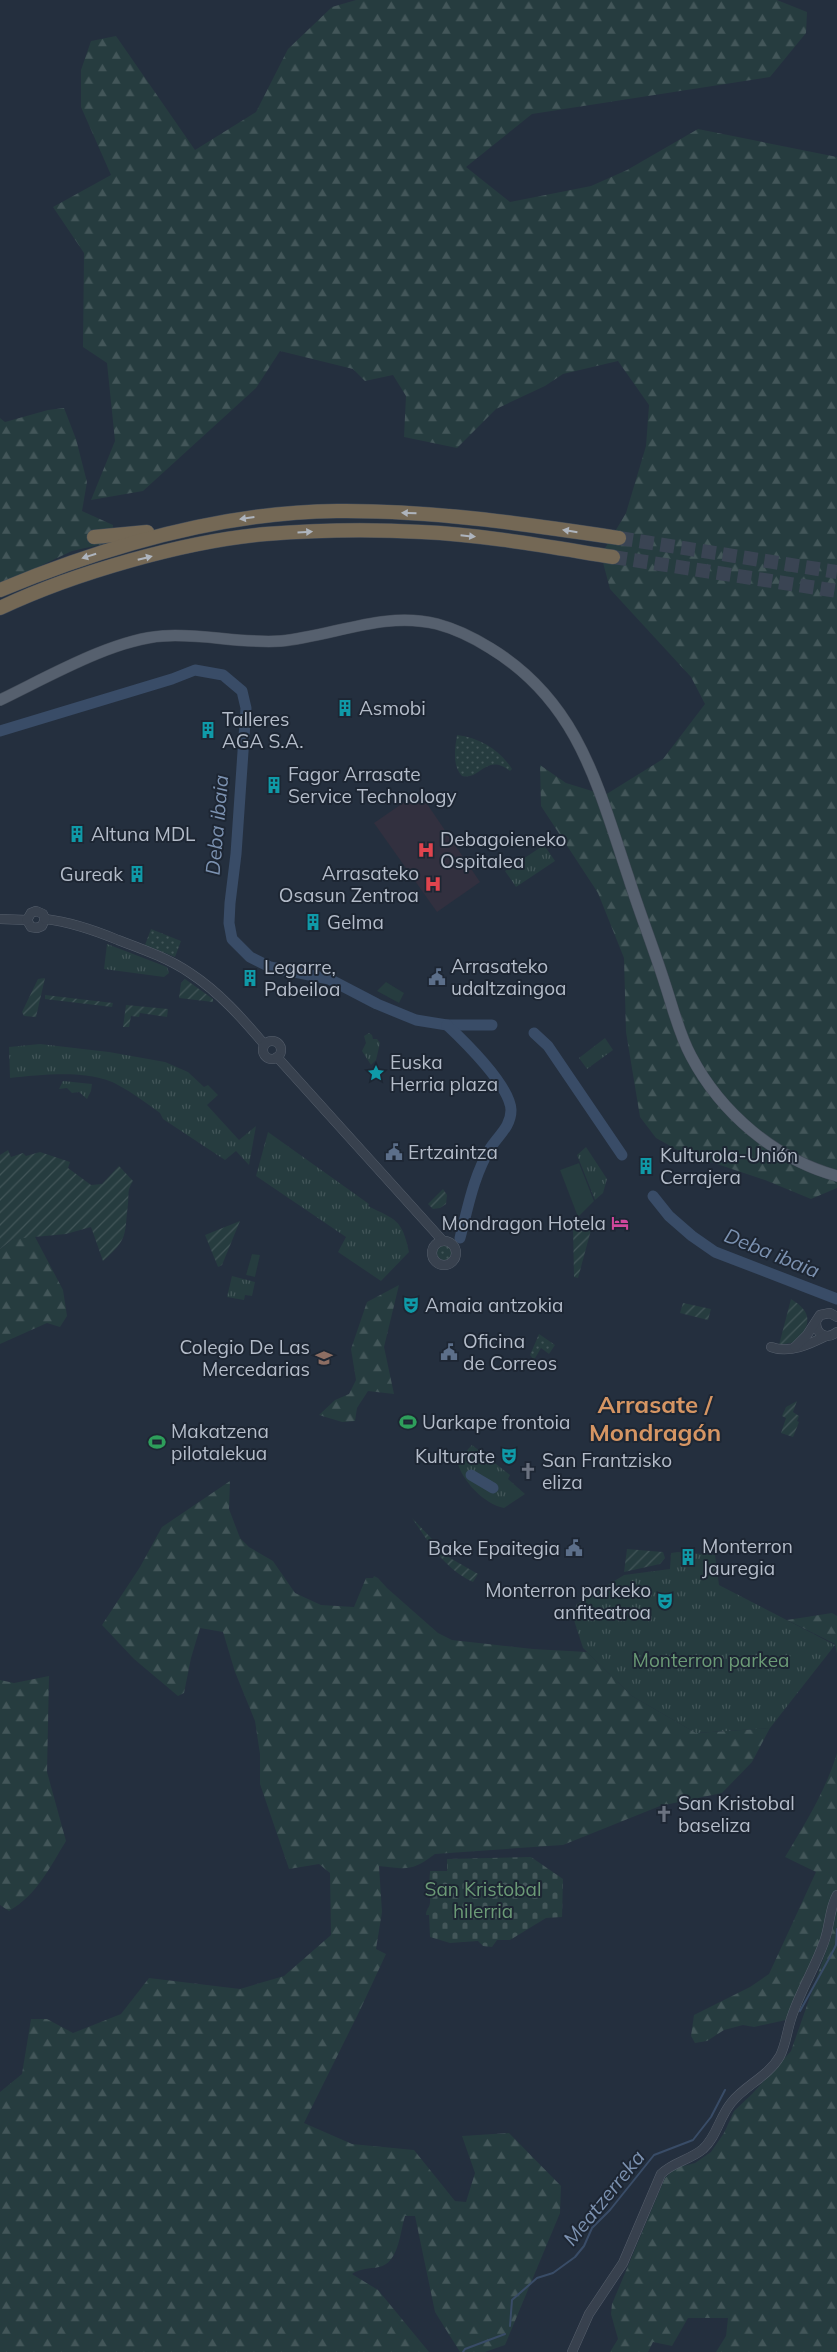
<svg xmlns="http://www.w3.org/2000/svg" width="837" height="2352" viewBox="0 0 837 2352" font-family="Mulish,sans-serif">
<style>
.medical{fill:#32303f}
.grass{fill:url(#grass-dots)}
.forest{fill:url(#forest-firs)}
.cemetery{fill:url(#cemetery-stones)}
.park{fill:url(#park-tufts)}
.garden{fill:url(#garden-furrows)}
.pitch{fill:#263c3f}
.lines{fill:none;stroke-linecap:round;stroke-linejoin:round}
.stream{stroke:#394c67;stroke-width:2}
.river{stroke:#394c67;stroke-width:11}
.motorway-tunnel{stroke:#3a4453;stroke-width:14;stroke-dasharray:14 7;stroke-linecap:butt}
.tertiary-casing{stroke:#565f6c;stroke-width:10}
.primary-casing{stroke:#414a57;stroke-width:12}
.motorway-casing{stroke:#434c59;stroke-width:15}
.tertiary{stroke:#38414e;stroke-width:9}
.primary{stroke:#56606e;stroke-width:11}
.motorway{stroke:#746855;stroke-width:14}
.oneway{fill:#aeb4bd}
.labels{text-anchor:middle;stroke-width:4;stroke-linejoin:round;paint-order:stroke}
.poi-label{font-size:19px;fill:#b4bcc9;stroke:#1d2633;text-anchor:start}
.park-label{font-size:19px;fill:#6b9a76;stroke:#1d2633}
.water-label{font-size:20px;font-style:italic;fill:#7c92b1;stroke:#1d2633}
.district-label{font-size:24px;font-weight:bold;fill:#d59563;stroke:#1d2633}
</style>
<defs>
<pattern id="grass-dots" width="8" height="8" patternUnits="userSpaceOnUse" patternTransform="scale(1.25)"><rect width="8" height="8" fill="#263c3f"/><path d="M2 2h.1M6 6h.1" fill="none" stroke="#435659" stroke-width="1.8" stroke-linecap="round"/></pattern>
<pattern id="forest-firs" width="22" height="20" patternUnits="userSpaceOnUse" patternTransform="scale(1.25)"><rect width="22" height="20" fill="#263c3f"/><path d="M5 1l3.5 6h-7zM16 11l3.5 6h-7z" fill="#435659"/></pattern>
<pattern id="cemetery-stones" width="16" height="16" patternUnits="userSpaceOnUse" patternTransform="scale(1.25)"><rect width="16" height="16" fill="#263c3f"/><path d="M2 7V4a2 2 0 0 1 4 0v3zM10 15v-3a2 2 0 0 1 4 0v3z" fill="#435659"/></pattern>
<pattern id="park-tufts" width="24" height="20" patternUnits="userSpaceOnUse" patternTransform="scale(1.25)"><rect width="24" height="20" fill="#263c3f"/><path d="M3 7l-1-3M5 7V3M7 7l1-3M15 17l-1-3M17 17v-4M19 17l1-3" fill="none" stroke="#435659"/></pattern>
<pattern id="garden-furrows" width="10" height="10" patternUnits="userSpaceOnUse" patternTransform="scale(1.25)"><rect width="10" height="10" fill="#263c3f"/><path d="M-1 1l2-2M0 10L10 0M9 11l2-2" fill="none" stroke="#435659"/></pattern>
</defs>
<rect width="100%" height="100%" fill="#242f3e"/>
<path class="medical" d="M419,792l61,90 -43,30 -63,-89z"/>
<g class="grass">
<path d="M457,735c23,3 42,14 55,34l-2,2c-24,-19 -30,10 -48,5 -10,-10 -7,-28 -5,-41z"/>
<path d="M151,929l30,12 -6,16 -30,-12z"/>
<circle cx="445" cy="1253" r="8"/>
<path d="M539,1334l16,11 -6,9 -8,-6 -7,12 -4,-5z"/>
</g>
<g class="forest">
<path d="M356,0h421l30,12 -1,21 -36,44 -238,37 -66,53 44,35 81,-16 36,-16 71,-41 139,28v1031l-26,11 -46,-19 -84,-28 -25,-14 -16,-21 -14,-85 -2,-74 -26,-65 -57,-87 -1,-41 26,18 39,12 58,-36 42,-55 -14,-27 -81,-88 -9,-34 25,-42 20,-67 3,-41 -31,-44 -55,13 -18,12 -49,23 -39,39 -53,-11 2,-41 -13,-21 -28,6 -12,-12 -73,-18 -24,37 -113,103 -52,9 24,-59 -8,-78 -24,-16 1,-94 -31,-46 58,-32 -30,-68v-37l10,-29 25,-5 79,114 61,-38 32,-63 44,-42z"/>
<path d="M64,408l12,31 11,43 -5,29 31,14 -1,17 -40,9 -72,34v-167l5,4 43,-12z"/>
<path d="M34,1235l29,55 4,26 -7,11 -13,-4 -47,21v-95l13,-10z"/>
<path d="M399,1285l-15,62 10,47 -26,-3 -11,17 -2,13 -13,1 -23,-7 16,-15 14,-6 7,-14 -5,-31 16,-47z"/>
<path d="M230,1481l-1,28 11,29 9,9 24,14 22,32 26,12 33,2 12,-29h7l1,-2 4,2 9,10 51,45 14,7 81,9 54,3 45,44 64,37 74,-5 -18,34 -30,31 -62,13 -97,39 -128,9c-24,18 -28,15 -56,12l3,46 -6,37 10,5 -26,56 -56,113 48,21 62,6 41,51 11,1 9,-29 -13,-37 47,-3 52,53 -1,27 -55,132 -20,7h-25l-25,-40 -20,-96h-10c-5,16 -6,47 -26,51 -10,2 -18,1 -27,7l26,16 51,62h-429v-260l22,-18 9,-55h16l26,14 48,-19 28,-36 91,11 44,-13 47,-41 -1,-62 -11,-9 -30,5 -29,-85v-30l-5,-33 -20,-49 -12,-40 -23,-4 -9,30 -7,35 -6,3 -44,-37 -32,-34 38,-58 22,-40z"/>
<path d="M832,1613l5,3v38l-2,-10 -48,-24z"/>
<path d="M49,1676l-2,96 19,69c-16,26 -29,54 -57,70l-9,-6v-225l14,3z"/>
<path d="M837,1753v137l-15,50 -36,80 -32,7 -11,-2 -19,5 -17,11 -12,2 -4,-7 3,-21 56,-28 19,-13 47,-102 -31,-15c20,-33 41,-67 52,-104z"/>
<path d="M837,1907v445h-121l10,-16 2,-18h-40l-16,28 -19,-4 -5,10h-38l8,-13 -7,-25 1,-10 53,-126 10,-10 20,-5 16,-11 13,-19 10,-22 18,-17 39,-43 40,-114z"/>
</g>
<path class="cemetery" d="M531,1857l32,22 -1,38 -16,1 -36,22h-13l-5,7 -9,-1 -5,-5 -28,2 -20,-6 -1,-22h-3c0,-6 3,-6 4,-12 1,-8 -4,-10 -4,-17h3l1,-15h17v-12z"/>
<g class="park">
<path d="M544,845l11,16 -39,26 -11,-16z"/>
<path d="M107,944l60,23 2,6 -5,4 -60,-8z"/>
<path d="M369,1033l3,2 1,4h4l3,4 -4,17 -5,5 -9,-14 4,-8 -2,-7z"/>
<path d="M605,1038l8,12 -26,19 -8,-11z"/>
<path d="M40,1044l69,8 56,10 23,10 16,15 4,-2 10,10 -11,10 32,35 17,-14 -7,39 -13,-14 -11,9 -62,-41 -3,-6c-14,-10 -27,-20 -42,-28 -29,-16 -76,-10 -108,-7l-1,-31z"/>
<path d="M63,1081l29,3 -1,7 -4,8 -8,-7 -7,1 -5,-5 -8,1z"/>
<path d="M268,1132l101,72 -1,2c28,14 34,13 41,46l-28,29 -43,-29 8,-15 -90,-61z"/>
<path d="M586,1147l21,32 -4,14 -8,7 -18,-45z"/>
<path d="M232,1276l23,6 -3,14 -7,-1 -1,5 -17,-3z"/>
<path d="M472,1445l38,30 -2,4 17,15 -21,14c-20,-4 -42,-27 -47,-47z"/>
<path d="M678,1552l37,3 4,30 116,60 -65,83 -74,5 -64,-37 -49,-48 -11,-34 5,-10 47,-29 46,-6 1,-16z"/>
</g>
<g class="garden">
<path d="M45,978l-9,39 -12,-1 -2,-4 16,-33z"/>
<path d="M185,979l28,20v3l-34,-4 2,-15z"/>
<path d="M45,995l68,8 -1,4 -67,-8z"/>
<path d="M126,1005l42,4 -1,8 -27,-4 -1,4 -8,-1 -2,11h-6z"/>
<path d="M8,1150l3,7 12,-4 3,3 14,-4 30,10 -2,6 23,17 11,-1 17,-18 14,15c-6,9 -4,13 -5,23 -4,32 1,34 -25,57l-12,-34 -25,7 -53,5 -13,10v-94z"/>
<path d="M443,1189l4,6 -1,9 -6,4 -7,1 -5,-5z"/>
<path d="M240,1221l-18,44 -4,2 -13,-32z"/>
<path d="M573,1225l18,5 -13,48 -4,-1z"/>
<path d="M791,1299c21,13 21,25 5,43l-17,3z"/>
<path d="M683,1303l28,6 -3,11 -28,-7z"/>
<path d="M797,1401l-4,11 6,4 -2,5 2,1 -6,15 -12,-4 5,-15 -4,-2 4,-9z"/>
<path d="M412,1518l38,40 28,16 -5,8c-28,-13 -44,-39 -61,-64z"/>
<path d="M627,1549l36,3 2,6 -5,6 -36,8z"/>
</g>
<g class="pitch">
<path d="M386,982l18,11 -5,10 -22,-12z"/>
<path d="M579,1163l15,38 -16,16 -18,-47z"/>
<path d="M252,1254l8,1 -5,22 -9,-2z"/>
</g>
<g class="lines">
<g class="stream">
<path d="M800,2011l31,-56 5,-10 1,-16"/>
<path d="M510,2326l2,-26 25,-22 16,-5 22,-16 9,-11 8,-18 18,-18 44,-55 39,-15 18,-23 14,-27"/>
<path d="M463,2352l2,-3 40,-15"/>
</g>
<g class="river">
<path d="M0,731l172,-52 23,-9 28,5 19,16 4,17 -10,146 -6,49 -1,20 3,16 18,18 20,10 59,12 48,25 39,16 31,5h45"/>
<path d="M447,1025c17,16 63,61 64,85 0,16 -12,25 -20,37 -17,27 -23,60 -31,91"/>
<path d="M534,1033l14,13 74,109"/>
<path d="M653,1196l16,20 23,20 23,16 122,47"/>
<path d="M471,1475l22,13"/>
</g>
<g class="motorway-tunnel">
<path d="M619,538l218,34"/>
<path d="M613,557l224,34"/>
</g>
<g class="tertiary-casing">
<g id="tertiary">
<path d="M0,919l27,1"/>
<path d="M45,919c26,3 49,11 73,21 24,9 50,18 72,33 29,19 52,45 74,71"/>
<path d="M27,920l4,7 6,1 5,-2 3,-7"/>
<path d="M27,920l4,-7 5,-2 7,3 2,5"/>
<circle cx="272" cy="1050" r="9"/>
<path d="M277,1057l166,184"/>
<circle cx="444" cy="1253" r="12"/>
<path d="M816,1322c0,13 11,18 21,10"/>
<path d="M771,1347c18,7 39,-3 55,-11"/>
<path d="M795,1347l12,-12 13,-20 10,-2 7,4"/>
<path d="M572,2352l17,-38 34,-51 38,-89c12,-12 29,-14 42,-25 14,-13 16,-31 28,-46 14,-18 37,-26 49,-47 6,-12 7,-25 11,-37 8,-26 24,-51 33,-77 6,-15 5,-33 13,-47"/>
</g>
</g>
<g class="primary-casing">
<path id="primary" d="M0,700c46,-22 113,-61 163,-64 39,-3 78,8 118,5 53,-5 102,-30 156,-17 19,5 37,14 53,24 89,54 108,139 139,231 11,35 25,70 36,105 8,24 14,50 26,72 30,57 84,103 146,120"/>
</g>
<g class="motorway-casing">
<g id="motorway">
<path d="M94,537l53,-5"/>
<path d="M0,590c106,-44 221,-78 337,-79 95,-1 188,13 282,27"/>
<path d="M0,608c74,-35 185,-67 266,-74 51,-4 104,-5 156,-2 64,3 128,15 191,25"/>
</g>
</g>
<use href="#tertiary" class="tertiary"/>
<use href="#primary" class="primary"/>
<use href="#motorway" class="motorway"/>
</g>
<defs><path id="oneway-solid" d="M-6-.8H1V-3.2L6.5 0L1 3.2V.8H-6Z" transform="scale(1.25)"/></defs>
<g class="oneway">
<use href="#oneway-solid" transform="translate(409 513) rotate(-178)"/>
<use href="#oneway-solid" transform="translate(247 518) rotate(172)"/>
<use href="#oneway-solid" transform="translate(570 531) rotate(-171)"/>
<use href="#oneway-solid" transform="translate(305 532) rotate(-3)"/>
<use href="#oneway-solid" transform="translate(468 536) rotate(6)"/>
<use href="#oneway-solid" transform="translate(89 556) rotate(163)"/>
<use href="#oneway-solid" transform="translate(145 558) rotate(-14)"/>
</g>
<defs>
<g id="building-bare" transform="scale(1.35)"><path d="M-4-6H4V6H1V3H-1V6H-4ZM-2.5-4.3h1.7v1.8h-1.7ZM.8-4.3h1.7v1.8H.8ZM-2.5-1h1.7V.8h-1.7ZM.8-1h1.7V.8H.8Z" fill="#0f9aa8" stroke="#1d2633" stroke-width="2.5" paint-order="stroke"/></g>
<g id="hospital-bare" transform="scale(1.35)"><path d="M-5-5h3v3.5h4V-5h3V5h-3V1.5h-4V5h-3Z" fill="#e0444e" stroke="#1d2633" stroke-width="2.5" paint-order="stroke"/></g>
<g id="civic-bare" transform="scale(1.35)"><path d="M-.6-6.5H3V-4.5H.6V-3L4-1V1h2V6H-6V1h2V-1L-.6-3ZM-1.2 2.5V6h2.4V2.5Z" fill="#5c6f8a" stroke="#1d2633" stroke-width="2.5" paint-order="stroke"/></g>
<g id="sight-bare" transform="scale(1.35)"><path d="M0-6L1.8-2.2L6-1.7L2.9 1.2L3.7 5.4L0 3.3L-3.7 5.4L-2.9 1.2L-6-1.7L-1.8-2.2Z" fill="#0f9aa8" stroke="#1d2633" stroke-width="2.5" paint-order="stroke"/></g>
<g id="hotel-bare" transform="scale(1.35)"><path d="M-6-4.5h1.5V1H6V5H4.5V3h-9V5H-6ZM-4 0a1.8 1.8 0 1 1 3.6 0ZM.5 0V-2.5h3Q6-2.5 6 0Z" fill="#d1479c" stroke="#1d2633" stroke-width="2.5" paint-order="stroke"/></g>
<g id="theatre-bare" transform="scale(1.35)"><path d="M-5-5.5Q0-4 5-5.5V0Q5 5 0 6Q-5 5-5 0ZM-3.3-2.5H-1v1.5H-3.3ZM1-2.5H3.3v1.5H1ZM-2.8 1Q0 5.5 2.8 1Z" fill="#0f9aa8" stroke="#1d2633" stroke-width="2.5" paint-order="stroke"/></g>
<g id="school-bare" transform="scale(1.35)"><path d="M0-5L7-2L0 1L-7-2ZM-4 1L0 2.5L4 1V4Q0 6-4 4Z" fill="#8d6e63" stroke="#1d2633" stroke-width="2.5" paint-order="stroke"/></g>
<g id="stadium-bare" transform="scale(1.35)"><path d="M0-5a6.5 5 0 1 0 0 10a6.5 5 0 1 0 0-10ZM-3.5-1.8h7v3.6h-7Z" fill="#2e9e5b" stroke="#1d2633" stroke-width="2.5" paint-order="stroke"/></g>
<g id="church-bare" transform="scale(1.35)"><path d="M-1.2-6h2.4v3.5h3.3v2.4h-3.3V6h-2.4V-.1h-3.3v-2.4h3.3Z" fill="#6b7280" stroke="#1d2633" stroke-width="2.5" paint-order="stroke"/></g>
</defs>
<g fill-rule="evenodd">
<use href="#building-bare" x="345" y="708"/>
<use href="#building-bare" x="208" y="730"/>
<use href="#building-bare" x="274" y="785"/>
<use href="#building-bare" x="77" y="834"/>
<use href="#hospital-bare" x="426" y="850"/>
<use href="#building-bare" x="137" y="874"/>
<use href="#hospital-bare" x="433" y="884"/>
<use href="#building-bare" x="313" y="922"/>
<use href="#civic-bare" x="437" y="977"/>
<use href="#building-bare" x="250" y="978"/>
<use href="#sight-bare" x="376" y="1073"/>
<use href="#civic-bare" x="394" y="1152"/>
<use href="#building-bare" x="646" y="1166"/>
<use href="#hotel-bare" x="620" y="1223"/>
<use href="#theatre-bare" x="411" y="1305"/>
<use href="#civic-bare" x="449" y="1352"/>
<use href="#school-bare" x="324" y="1358"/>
<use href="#stadium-bare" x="408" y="1422"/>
<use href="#stadium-bare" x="157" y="1442"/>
<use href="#theatre-bare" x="509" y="1456"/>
<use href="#church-bare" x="528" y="1471"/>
<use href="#civic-bare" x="574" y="1548"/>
<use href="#building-bare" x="688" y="1557"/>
<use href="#theatre-bare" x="665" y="1601"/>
<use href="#church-bare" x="664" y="1814"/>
</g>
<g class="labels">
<g class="poi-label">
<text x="359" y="715">Asmobi</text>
<text x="222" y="726">Talleres<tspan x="222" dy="22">AGA S.A.</tspan></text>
<text x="288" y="781">Fagor Arrasate<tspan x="288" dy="22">Service Technology</tspan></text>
<text x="91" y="841">Altuna MDL</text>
<text x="440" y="846">Debagoieneko<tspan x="440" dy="22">Ospitalea</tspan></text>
<text x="419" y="880" text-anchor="end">Arrasateko<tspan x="419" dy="22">Osasun Zentroa</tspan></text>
<text x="123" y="881" text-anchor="end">Gureak</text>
<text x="327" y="929">Gelma</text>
<text x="451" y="973">Arrasateko<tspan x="451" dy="22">udaltzaingoa</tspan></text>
<text x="264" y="974">Legarre,<tspan x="264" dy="22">Pabeiloa</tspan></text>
<text x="390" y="1069">Euska<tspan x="390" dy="22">Herria plaza</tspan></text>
<text x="408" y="1159">Ertzaintza</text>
<text x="660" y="1162">Kulturola-Unión<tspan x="660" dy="22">Cerrajera</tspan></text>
<text x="606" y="1230" text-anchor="end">Mondragon Hotela</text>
<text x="425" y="1312">Amaia antzokia</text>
<text x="463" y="1348">Oficina<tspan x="463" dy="22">de Correos</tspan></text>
<text x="310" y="1354" text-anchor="end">Colegio De Las<tspan x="310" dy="22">Mercedarias</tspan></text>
<text x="422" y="1429">Uarkape frontoia</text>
<text x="171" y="1438">Makatzena<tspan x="171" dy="22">pilotalekua</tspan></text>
<text x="495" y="1463" text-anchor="end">Kulturate</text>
<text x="542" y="1467">San Frantzisko<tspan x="542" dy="22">eliza</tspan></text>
<text x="702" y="1553">Monterron<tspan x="702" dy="22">Jauregia</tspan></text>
<text x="560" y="1555" text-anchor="end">Bake Epaitegia</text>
<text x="651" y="1597" text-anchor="end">Monterron parkeko<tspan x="651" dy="22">anfiteatroa</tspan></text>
<text x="678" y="1810">San Kristobal<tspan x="678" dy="22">baseliza</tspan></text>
</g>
<g class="park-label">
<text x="711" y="1667">Monterron parkea</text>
<text x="483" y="1896">San Kristobal<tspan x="483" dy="22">hilerria</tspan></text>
</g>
<g class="water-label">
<text transform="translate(217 825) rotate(-85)" y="7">Deba ibaia</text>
<text transform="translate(772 1253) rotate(22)" y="7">Deba ibaia</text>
<text transform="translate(604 2198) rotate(-51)" y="7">Meatzerreka</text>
</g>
<g class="district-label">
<text x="655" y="1413">Arrasate /<tspan x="655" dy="28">Mondragón</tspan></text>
</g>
</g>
</svg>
